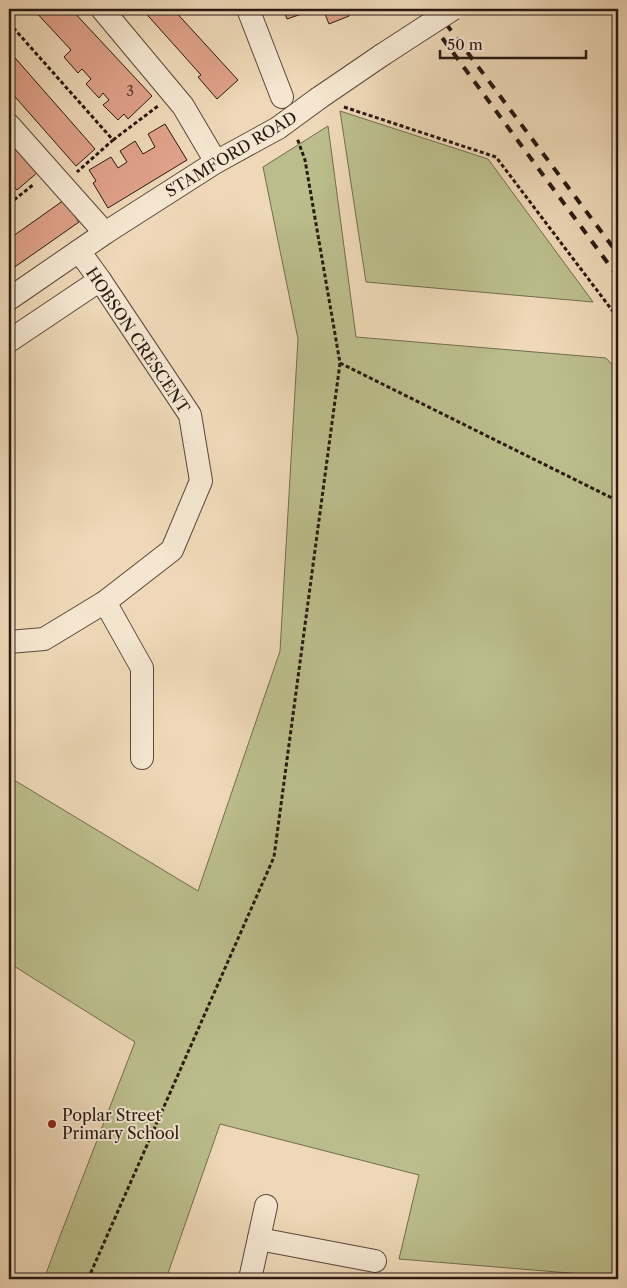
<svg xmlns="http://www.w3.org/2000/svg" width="627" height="1288" viewBox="0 0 627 1288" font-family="'Libre Caslon Text',serif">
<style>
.green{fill:#bbbe8c;stroke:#726c4f}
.building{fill:#dfa189;stroke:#291912}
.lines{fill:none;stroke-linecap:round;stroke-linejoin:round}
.minor-casing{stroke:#5a493b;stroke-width:24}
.path{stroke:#291912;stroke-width:3;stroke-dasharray:4 2.5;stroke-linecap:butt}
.minor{stroke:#f4e6d0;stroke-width:22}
.rail{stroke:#291912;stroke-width:4;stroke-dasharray:9 9;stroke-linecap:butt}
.minor-bridge-casing{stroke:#5a493b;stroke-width:24;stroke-linecap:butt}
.minor-bridge{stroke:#f4e6d0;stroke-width:22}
.poi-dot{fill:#8f2418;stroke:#f4e6d0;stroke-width:2}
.labels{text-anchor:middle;stroke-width:4;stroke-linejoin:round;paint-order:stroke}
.number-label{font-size:14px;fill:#563b30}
.street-label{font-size:16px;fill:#291912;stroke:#f4e6d0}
.poi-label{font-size:16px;fill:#291912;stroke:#f4e6d0;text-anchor:start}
</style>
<rect width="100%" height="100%" fill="#eed8b7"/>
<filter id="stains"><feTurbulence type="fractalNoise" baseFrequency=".004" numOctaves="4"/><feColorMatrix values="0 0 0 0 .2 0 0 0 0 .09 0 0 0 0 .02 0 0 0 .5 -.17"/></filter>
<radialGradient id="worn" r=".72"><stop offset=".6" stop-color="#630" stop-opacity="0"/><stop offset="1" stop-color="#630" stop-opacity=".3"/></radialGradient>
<g class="green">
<path d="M340,111l148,48 105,143 -227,-20z"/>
<path d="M328,126l28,211 250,21 12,13v906l-219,-18 20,-84 -199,-51 -54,155h-122l16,-43 75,-194 -126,-79v-186l189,114 82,-240 18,-312 -35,-172z"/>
</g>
<g class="building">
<path d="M33,9h38l81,87 -24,23 -4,-5 -6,6 -15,-15 6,-5 -6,-7 -4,5 -13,-14 5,-5 -9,-10 -4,4 -14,-16 7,-7z"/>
<path d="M142,9h31l65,71 -21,19 -19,-22 3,-2z"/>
<path d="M283,9h33l-29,10z"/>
<path d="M323,9h23l3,7 -20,8z"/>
<path d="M9,51l86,98 -19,17 -67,-76z"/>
<path d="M165,124l22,36 -79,48 -15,-25 3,-2 -7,-11 22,-13 7,11 9,-6 -7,-11 15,-10 8,13 12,-7 -7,-13z"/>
<path d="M9,140l29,32 -21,18 -8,-9z"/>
<path d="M64,200l15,22 -70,49v-32z"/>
</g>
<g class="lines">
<g class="minor-casing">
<g id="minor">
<path d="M102,9l81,97 33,56"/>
<path d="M248,9l34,88"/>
<path d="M319,98l63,-43"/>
<path d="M9,125l96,108"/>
<path d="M9,299l96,-66 111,-71 62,-34"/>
<path d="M9,341l91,-61"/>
<path d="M105,602l37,66v90"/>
<path d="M9,642l35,-3 61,-37 67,-52 29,-69 -11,-66 -90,-135 -21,-29"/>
<path d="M259,1239l116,22"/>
<path d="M250,1279l16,-73"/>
</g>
</g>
<g class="path">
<path d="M9,23l104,117 -36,32"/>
<path d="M344,107l152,50 122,161"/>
<path d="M113,140l45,-34"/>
<path d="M9,204l25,-20"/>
<path d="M340,363l278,138"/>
<path d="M88,1279l186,-422 66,-494 -35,-203 -8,-22"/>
</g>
<use href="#minor" class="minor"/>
<g class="rail">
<path d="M421,9l197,268"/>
<path d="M435,9l183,245"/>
</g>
<g class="minor-bridge-casing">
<g id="minor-bridge">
<path d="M382,55l71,-46"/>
<path d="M278,128l41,-30"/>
</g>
</g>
<use href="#minor-bridge" class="minor-bridge"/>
</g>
<circle class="poi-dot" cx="52" cy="1124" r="5"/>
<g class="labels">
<g class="number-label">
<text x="130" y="96">3</text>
</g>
<g class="street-label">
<text transform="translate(231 154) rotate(-31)" y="6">STAMFORD ROAD</text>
<text transform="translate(138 340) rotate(56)" y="6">HOBSON CRESCENT</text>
</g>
<g class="poi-label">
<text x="62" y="1121">Poplar Street<tspan x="62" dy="18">Primary School</tspan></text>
</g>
</g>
<rect width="627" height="1288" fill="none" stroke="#eed8b7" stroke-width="30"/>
<rect x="10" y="10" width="607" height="1268" fill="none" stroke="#291912" stroke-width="2.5"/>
<rect x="15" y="15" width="597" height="1258" fill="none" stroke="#291912"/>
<path d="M440 50v8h146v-8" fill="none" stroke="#291912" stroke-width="2.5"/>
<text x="447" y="50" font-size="15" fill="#291912" stroke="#f4e6d0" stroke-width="4" paint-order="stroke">50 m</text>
<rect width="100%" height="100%" filter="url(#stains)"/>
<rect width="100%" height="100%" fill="url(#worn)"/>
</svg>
